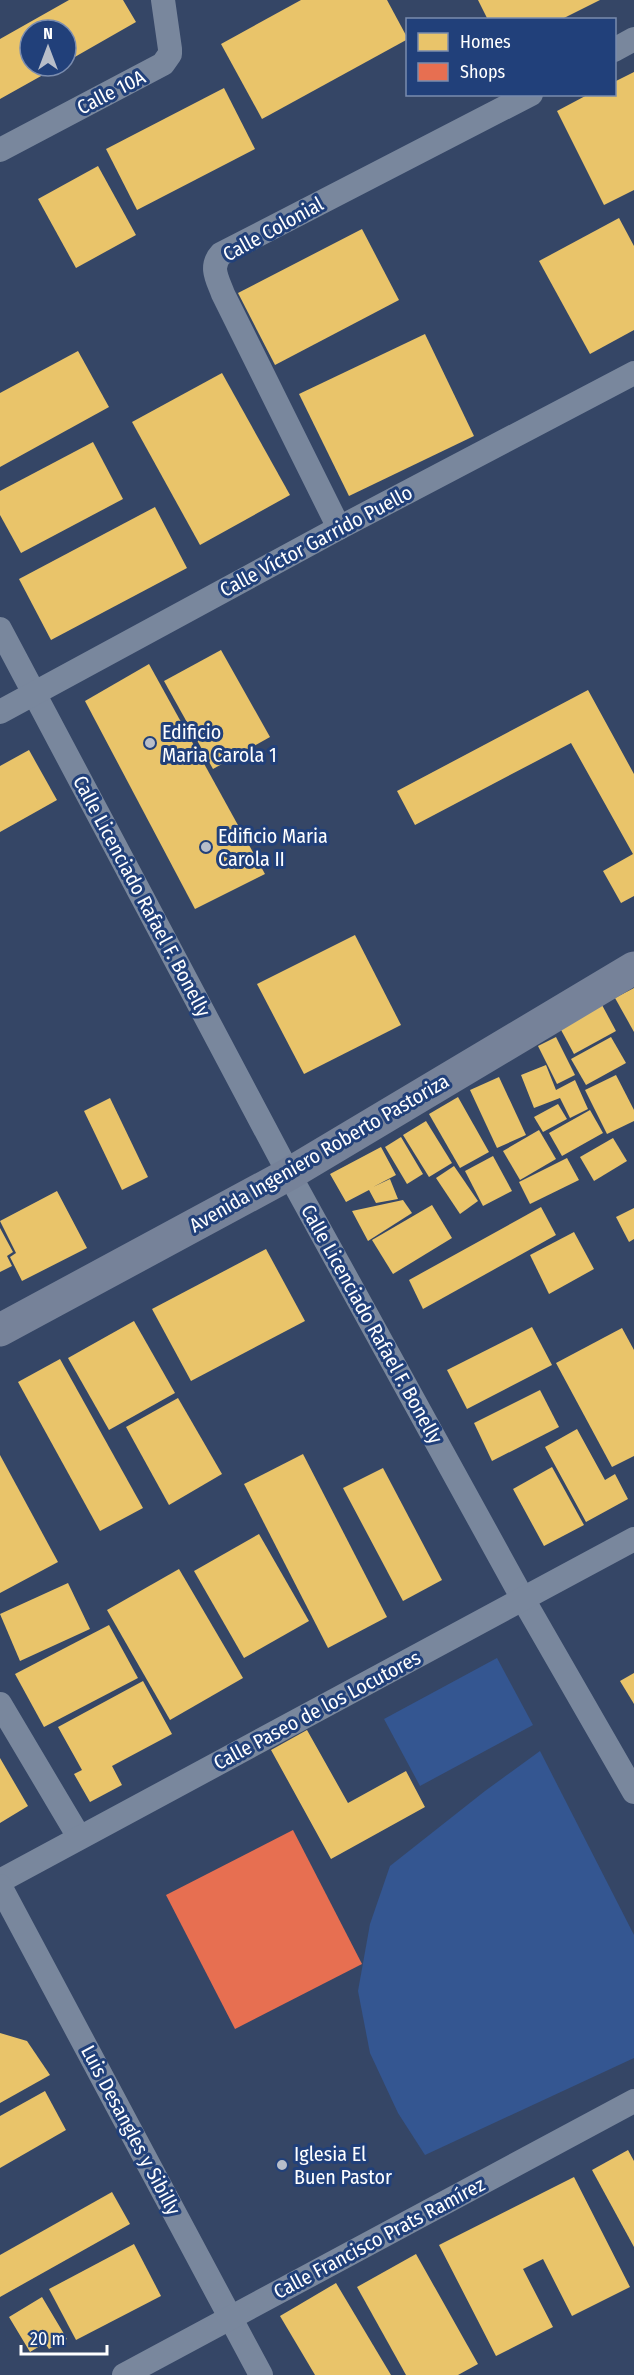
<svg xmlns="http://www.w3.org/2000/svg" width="634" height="2375" viewBox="0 0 634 2375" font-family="'Fira Sans Condensed',sans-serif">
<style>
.green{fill:#345691}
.homes{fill:#e9c46a}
.shops{fill:#e76f51}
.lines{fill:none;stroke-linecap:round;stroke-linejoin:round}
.street{stroke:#79879d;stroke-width:24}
.secondary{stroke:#768299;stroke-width:33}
.poi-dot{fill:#b8bec9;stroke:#21407a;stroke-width:2}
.labels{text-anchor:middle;stroke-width:6;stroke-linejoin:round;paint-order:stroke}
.street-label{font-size:20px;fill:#fff;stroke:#21407a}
.poi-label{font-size:20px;fill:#fff;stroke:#21407a;text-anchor:start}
</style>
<rect width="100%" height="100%" fill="#354666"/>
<g class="green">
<path d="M497,1658l36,67 -113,61 -36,-67z"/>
<path d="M540,1751l94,184v123l-209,97 -27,-42 -28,-60 -12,-62 12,-67 20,-58 95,-75z"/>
</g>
<g class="homes">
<path d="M69,0h54l13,22 -70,40v-32h-36v36h29l-59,33v-60z"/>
<path d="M301,0h86l21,39 -146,80 -41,-75z"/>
<path d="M478,0h122l-40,20h-72z"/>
<path d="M634,72v118l-30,15 -47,-94 32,-17h25v-12z"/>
<path d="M224,88l31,61 -118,61 -31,-61z"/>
<path d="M98,166l38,69 -60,33 -38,-69z"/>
<path d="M619,218l15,28v84l-44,24 -51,-93z"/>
<path d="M362,229l37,71 -124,65 -37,-72z"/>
<path d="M425,334l49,102 -125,60 -50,-102z"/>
<path d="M78,351l31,56 -109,60v-74z"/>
<path d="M222,373l68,122 -90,50 -68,-123z"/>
<path d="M93,442l30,57 -102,54 -21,-38v-24z"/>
<path d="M155,507l32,61 -136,72 -32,-61z"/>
<path d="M221,650l49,87 -57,32 -49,-88z"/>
<path d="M149,664l116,210 -70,35 -110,-208z"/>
<path d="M588,690l46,84v122l-13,7 -18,-32 30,-17 -62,-111 -156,82 -18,-34z"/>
<path d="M29,750l28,50 -57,32v-66z"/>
<path d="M355,935l46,90 -97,49 -47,-90z"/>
<path d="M634,988v44l-19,-34z"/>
<path d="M602,1005l14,26 -42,23 -14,-26z"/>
<path d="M556,1037l19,38 -18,9 -19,-38z"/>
<path d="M611,1037l15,26 -40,22 -15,-26z"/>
<path d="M546,1065l10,25 19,-10 13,29 -18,9 -10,-20 -26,10 -13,-33z"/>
<path d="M616,1075l18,35v11l-27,13 -22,-44z"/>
<path d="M499,1077l27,58 -29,13 -27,-58z"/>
<path d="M458,1097l31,55 -29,16 -31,-54z"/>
<path d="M110,1098l38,79 -26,13 -38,-79z"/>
<path d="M558,1104l9,15 -24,13 -9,-15z"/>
<path d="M590,1110l13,23 -41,23 -13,-23z"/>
<path d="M426,1121l26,42 -23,14 -26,-42z"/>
<path d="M539,1130l17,29 -36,21 -17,-29z"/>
<path d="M401,1137l22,37 -16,10 -22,-37z"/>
<path d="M613,1138l14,23 -33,20 -14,-24z"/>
<path d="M381,1147l15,28 -23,12 17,-8 8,20 -22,4 -7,-13 -23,12 -16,-28z"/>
<path d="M493,1156l19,35 -29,15 -18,-35z"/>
<path d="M567,1158l12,22 -49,24 -11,-22z"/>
<path d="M454,1166l24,35 -18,13 -24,-36z"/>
<path d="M57,1191l30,57 -65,33 -12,-24 6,-4 -16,-32z"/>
<path d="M403,1200l9,13 -44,28 -16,-30z"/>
<path d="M432,1205l20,33 -59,36 -21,-34z"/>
<path d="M541,1207l15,28 -133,74 -14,-29z"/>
<path d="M634,1208v31l-5,3 -13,-25z"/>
<path d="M0,1228l13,24 -6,4 5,10 -12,6z"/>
<path d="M574,1232l20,37 -45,25 -19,-39z"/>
<path d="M266,1249l39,72 -114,60 -39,-72z"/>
<path d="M134,1321l41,72 -66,37 -41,-72z"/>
<path d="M532,1327l20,38 -85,44 -20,-39z"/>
<path d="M622,1328l12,22v106l-22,11 -56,-104z"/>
<path d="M60,1359l83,149 -43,23 -82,-149z"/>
<path d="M540,1390l19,37 -67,34 -18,-38z"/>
<path d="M178,1398l44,76 -53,31 -43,-78z"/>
<path d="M577,1429l28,51 10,-6 13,25 -42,23 -41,-75z"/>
<path d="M303,1454l84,163 -59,31 -84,-164z"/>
<path d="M0,1455l58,107 -58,31z"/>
<path d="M552,1467l32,58 -40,21 -31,-57z"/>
<path d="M383,1468l59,112 -39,21 -60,-113z"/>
<path d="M259,1534l50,87 -65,37 -50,-87z"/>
<path d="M179,1569l64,109 -73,42 -63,-110z"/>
<path d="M68,1583l22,46 -70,32 -20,-47z"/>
<path d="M109,1625l29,53 -94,49 -29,-53z"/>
<path d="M634,1673v31l-14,-23z"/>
<path d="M143,1681l29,53 -60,32 10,19 -32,17 -16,-28 8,-4 -24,-43z"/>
<path d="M307,1730l41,73 58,-32 19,36 -94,52 -60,-109z"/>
<path d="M0,1758l28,48 -28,17z"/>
<path d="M0,2033l27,8 23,34 -50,28z"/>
<path d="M45,2091l21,39 -66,38v-52z"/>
<path d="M628,2150l6,11v86l-42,-77z"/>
<path d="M574,2177l56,110 -58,29 -29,-57 -20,10 30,58 -57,29 -57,-111z"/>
<path d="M112,2192l18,32 -130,73v-42z"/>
<path d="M134,2244l27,52 -85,44 -27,-51z"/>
<path d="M416,2254l62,110 -20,11h-52l-49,-88z"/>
<path d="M336,2283l55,92h-76l-35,-59z"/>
<path d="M42,2297l25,42 -18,10 -4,-6 -15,9 -21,-35z"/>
</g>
<path class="shops" d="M293,1830l69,134 -127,65 -69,-134z"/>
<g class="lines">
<g class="street">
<path d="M614,50l20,-11"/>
<path d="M0,150l163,-86 7,-10v-5l-7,-49"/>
<path d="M339,528l-116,-234c-5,-14 -14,-27 -2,-40l310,-160"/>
<path d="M0,629l289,545 234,425 111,193"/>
<path d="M0,712l339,-184 295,-155"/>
<path d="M0,1704l79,133"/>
<path d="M0,1881l634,-342"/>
<path d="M0,1886l261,489"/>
<path d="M124,2375l510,-274"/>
</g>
<path class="secondary" d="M0,1330l289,-156 345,-206"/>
</g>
<g class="poi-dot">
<circle cx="150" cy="743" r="6"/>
<circle cx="206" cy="847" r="6"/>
<circle cx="282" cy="2165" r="6"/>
</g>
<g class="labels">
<g class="street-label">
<text transform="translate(111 92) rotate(-27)" y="7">Calle 10A</text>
<text transform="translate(273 229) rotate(-29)" y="7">Calle Colonial</text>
<text transform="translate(316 541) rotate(-28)" y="7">Calle Víctor Garrido Puello</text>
<text transform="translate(142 896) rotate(62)" y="7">Calle Licenciado Rafael F. Bonelly</text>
<text transform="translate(319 1153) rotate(-30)" y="7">Avenida Ingeniero Roberto Pastoriza</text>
<text transform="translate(372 1324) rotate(61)" y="7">Calle Licenciado Rafael F. Bonelly</text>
<text transform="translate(317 1710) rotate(-28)" y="7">Calle Paseo de los Locutores</text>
<text transform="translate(131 2130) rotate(62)" y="7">Luis Desangles y Sibilly</text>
<text transform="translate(379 2238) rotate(-28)" y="7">Calle Francisco Prats Ramírez</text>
</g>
<g class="poi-label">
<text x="162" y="739">Edificio<tspan x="162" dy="23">Maria Carola 1</tspan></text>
<text x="218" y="843">Edificio Maria<tspan x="218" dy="23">Carola II</tspan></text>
<text x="294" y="2161">Iglesia El<tspan x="294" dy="23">Buen Pastor</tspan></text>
</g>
</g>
<rect x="406" y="18" width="210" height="78" fill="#21407a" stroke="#7a8caf" stroke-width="1.5"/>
<rect x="418" y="33" width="30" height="18" fill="#e9c46a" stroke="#7a8caf" stroke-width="1.5"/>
<text x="460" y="48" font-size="18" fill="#ffffff">Homes</text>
<rect x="418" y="63" width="30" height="18" fill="#e76f51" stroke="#7a8caf" stroke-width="1.5"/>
<text x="460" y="78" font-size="18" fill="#ffffff">Shops</text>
<g transform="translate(48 48)"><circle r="28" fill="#21407a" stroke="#7a8caf" stroke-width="1.5"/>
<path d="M0-4.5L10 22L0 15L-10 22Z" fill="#b8bec9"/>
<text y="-9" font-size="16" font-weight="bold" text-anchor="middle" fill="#ffffff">N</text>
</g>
<path d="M21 2345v9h86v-9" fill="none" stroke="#ffffff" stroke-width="3"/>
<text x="30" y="2345" font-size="18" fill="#ffffff" stroke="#21407a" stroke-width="4.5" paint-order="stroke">20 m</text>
</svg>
